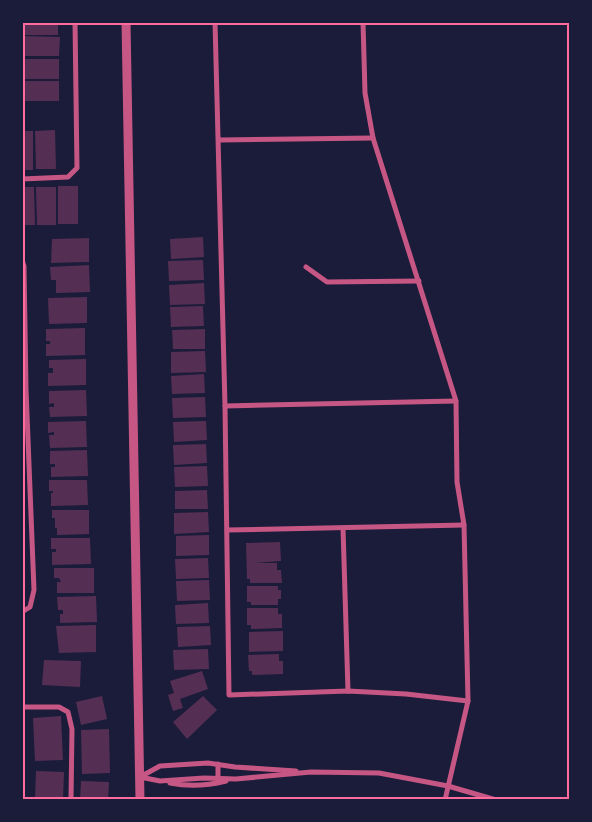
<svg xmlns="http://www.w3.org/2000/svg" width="592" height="822" viewBox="0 0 592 822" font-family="'Libre Baskerville',serif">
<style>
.building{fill:#542f53}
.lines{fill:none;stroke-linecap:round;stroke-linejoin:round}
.minor{stroke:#c65784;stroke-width:5}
.tertiary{stroke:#c65784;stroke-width:9}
.neatline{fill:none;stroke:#ff6b9d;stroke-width:2}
</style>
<rect width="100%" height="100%" fill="#1b1b3a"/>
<g class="building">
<rect x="22" y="22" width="36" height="13"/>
<path d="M22,36l38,1 -1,19h-37z"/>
<rect x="22" y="59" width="37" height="20"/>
<rect x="22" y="81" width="37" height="20"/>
<path d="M55,130l1,39h-20l-1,-38z"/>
<rect x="22" y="131" width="11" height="39"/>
<rect x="58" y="186" width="20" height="38"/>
<path d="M22,187h12l1,38h-13z"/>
<path d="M36,187h20v38h-19z"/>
<path d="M203,237l1,20 -33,2 -1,-20z"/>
<path d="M89,238v24l-38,1 1,-24z"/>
<path d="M203,260l1,20 -35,1 -1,-20z"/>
<path d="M89,265l1,27 -34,1v-13h-5l-1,-13z"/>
<path d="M204,283l1,21 -35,1 -1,-20z"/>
<path d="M87,297v26l-38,1 -1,-26z"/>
<path d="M203,306l1,20 -33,1 -1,-20z"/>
<path d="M85,328v27l-39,1v-12h4v-3h-4v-12z"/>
<path d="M205,329v20h-32l-1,-19z"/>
<path d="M205,351l1,21 -35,1v-21z"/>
<path d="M86,359v26l-38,1v-13h5v-5h-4v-8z"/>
<path d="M204,374l1,19 -33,1 -1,-18z"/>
<path d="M86,390l1,26 -37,1 -1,-10h5v-4l-5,1v-13z"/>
<path d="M205,397l1,20 -33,1 -1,-20z"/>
<path d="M86,421l1,26 -37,1 -1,-13h5v-3l-6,1v-11z"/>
<path d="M206,421l1,19 -33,2 -1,-20z"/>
<path d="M206,444l1,19 -33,2 -1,-20z"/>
<path d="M87,450l1,26 -37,1v-10h4v-3h-5v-13z"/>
<path d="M207,466l1,20 -33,1 -1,-20z"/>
<path d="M49,480h38l1,25 -37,1v-13h2v-2h-4z"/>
<path d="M207,490l1,19h-33v-18z"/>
<path d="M52,510h37v24l-32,1v-7h-2v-10h-3z"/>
<path d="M208,512l1,20 -35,2v-21z"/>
<path d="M209,535v20l-33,1v-20z"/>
<path d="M51,538h39l1,26 -39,1v-13h4v-3h-5z"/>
<path d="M280,542l1,19 -28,2h24v7h4l1,13h-32v-4h-3l-1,-36z"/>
<path d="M208,558l1,20 -33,1 -1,-20z"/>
<path d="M54,568h40v25h-37v-11h4l-2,-4h-5z"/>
<path d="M209,580l1,20 -33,1 -1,-20z"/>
<path d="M247,586h31v4h3v9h-3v6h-27v-3h-4z"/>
<path d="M96,596l1,26 -37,1v-9h3v-4h-5l-1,-13z"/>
<path d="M208,603l1,20 -33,1 -1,-19z"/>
<path d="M247,608h31v6h4v14l-31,1v-4h-4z"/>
<path d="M96,625v27l-37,1 -3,-27z"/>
<path d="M210,626l1,19 -33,2 -1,-20z"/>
<path d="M283,631v20l-34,1v-20z"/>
<path d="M208,649l1,20 -35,1 -1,-20z"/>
<path d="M279,654v7h4v13l-31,1v-4h-3l-1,-16z"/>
<path d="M44,660l37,1 -1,26 -38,-2z"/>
<path d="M202,671l6,18 -28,10 3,9 -10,3 -5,-16 6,-2 -4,-12z"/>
<path d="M102,696l5,23 -26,6 -5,-23z"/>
<path d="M203,696l14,14 -30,29 -14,-17z"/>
<path d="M61,716l2,44 -28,1 -2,-43z"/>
<path d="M109,729l1,44 -28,1 -1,-44z"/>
<path d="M36,771l28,1 -1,28h-28z"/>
<path d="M81,781l28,1 -1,18h-28z"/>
</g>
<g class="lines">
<g class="minor">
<path d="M215,22l10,384 4,289 119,-4 58,3 62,7"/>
<path d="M363,22l2,71 8,45 83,263 1,81 7,43 4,176 -23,99"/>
<path d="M219,140l154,-2"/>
<path d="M22,179l46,-2 9,-9 -2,-146"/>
<path d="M22,260l2,6 2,123 8,201 -4,17 -8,5"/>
<path d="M306,267l21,15 92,-1"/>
<path d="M225,406l231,-5"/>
<path d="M343,528l5,163"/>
<path d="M227,530l237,-5"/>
<path d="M22,707h37l9,5 4,17 -1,71"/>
<path d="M218,764v16"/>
<path d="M140,777l20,4 44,-3 32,1 75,-7 68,1 69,13 48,14"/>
<path d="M140,777l20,-11 48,-3 27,4 61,4"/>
<path d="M170,783c20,4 36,3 56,-2"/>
</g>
<path class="tertiary" d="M126,22l14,778"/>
</g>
<rect width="592" height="822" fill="none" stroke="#1b1b3a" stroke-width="48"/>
<rect x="24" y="24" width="544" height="774" class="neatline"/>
</svg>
